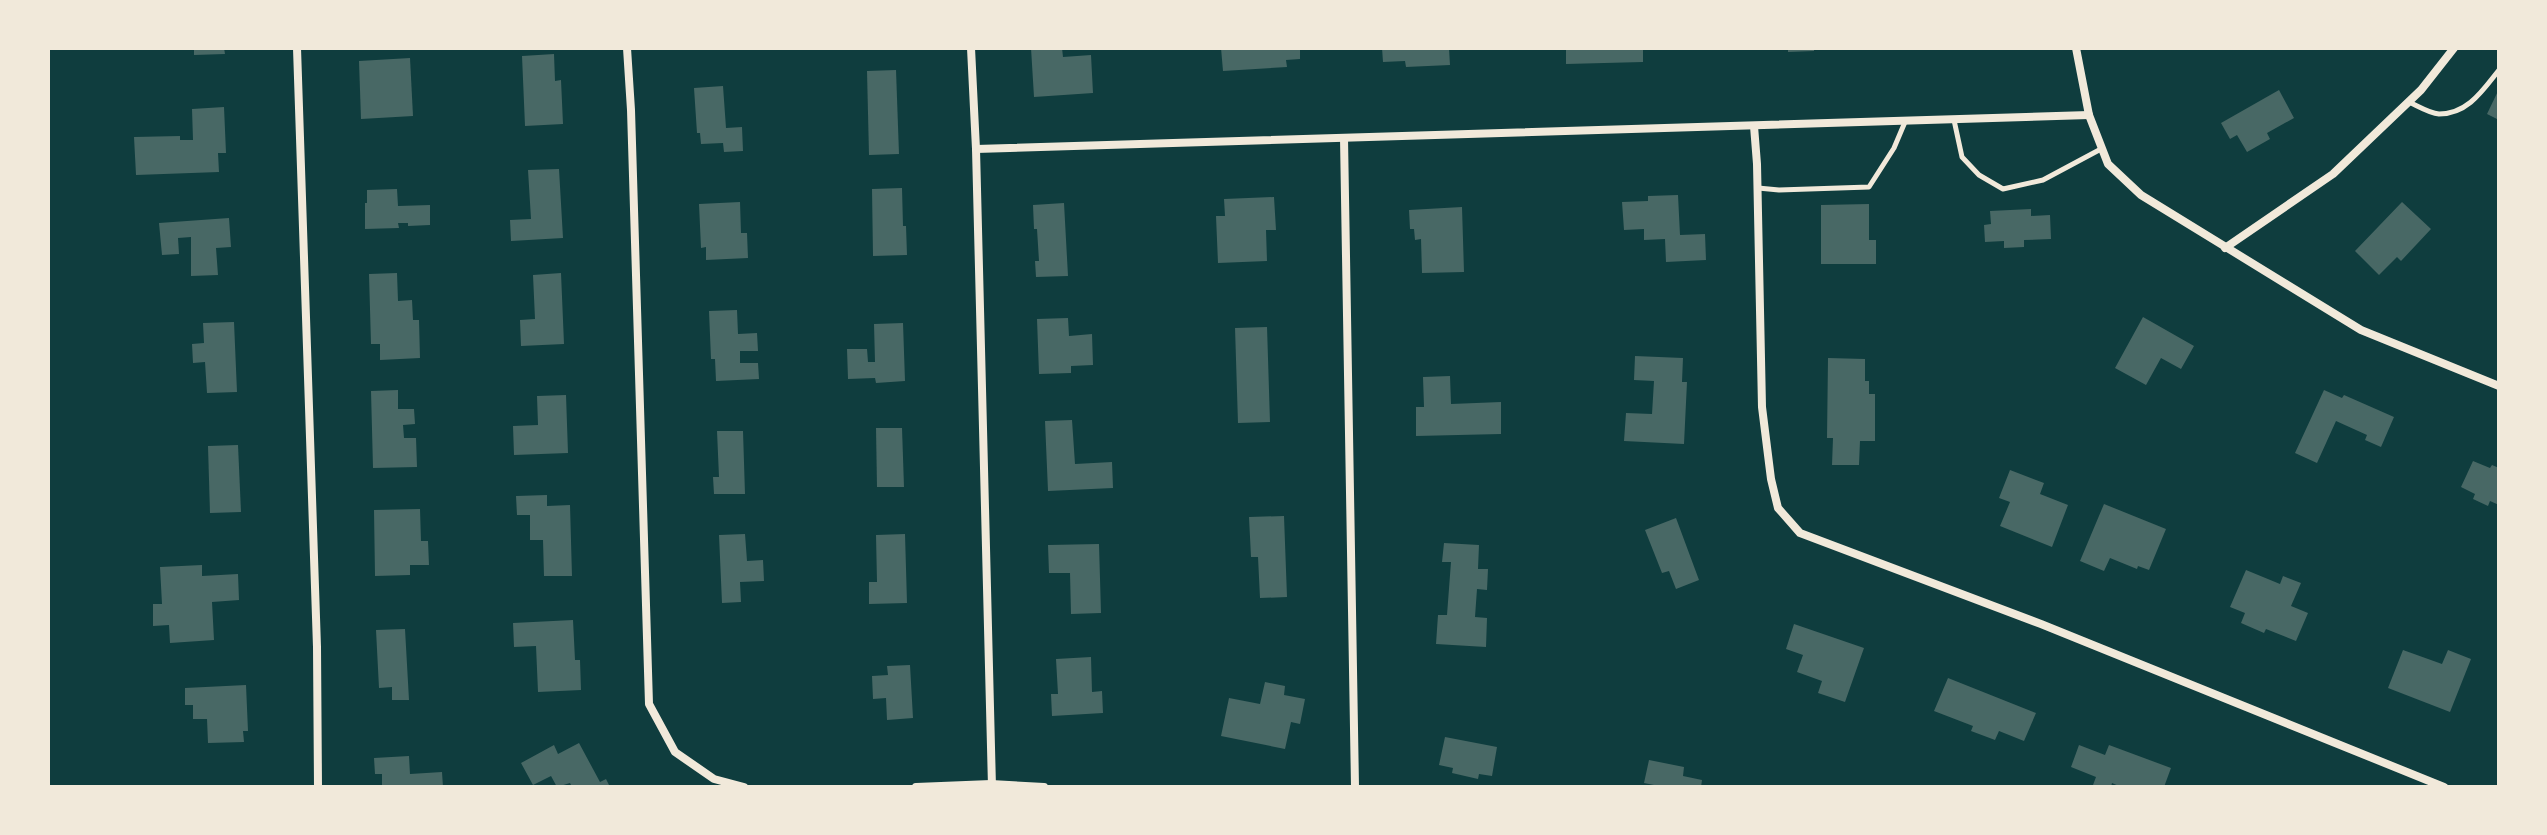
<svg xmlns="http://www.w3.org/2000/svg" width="2547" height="835" viewBox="0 0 2547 835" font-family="Barlow,sans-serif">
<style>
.building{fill:#486865}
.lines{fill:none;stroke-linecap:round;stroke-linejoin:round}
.service{stroke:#f1e9da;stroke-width:5}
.minor{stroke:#f1e9da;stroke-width:8}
</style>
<rect width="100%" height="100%" fill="#0f3d3e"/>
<g class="building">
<path d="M194,48h30l1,6 -31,1z"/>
<path d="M1031,48h31l1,9 28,-2 2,38 -59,4z"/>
<path d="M1221,48h79v11l-14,1 1,7 -64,4z"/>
<path d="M1382,48h67l1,17 -44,2 -1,-6 -22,1z"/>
<path d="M1566,48h77v14l-77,2z"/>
<path d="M1788,48h26v3l-26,1z"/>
<path d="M554,54l1,27 6,-1 2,44 -38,2 -3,-70z"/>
<path d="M410,58l3,58 -52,3 -2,-58z"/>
<path d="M896,70l3,84 -30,1 -2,-84z"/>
<path d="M723,86l3,42 16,-1 1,24 -19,1 -1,-9 -22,1 -1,-11h-3l-3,-45z"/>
<path d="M2499,89v31l-12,-6z"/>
<path d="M2279,90l15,28 -27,15 3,6 -23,13 -10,-17 -7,4 -9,-16z"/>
<path d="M224,107l2,46h-8l1,19 -83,3 -2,-38 46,-1v4h13l-1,-31z"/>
<path d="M559,169l4,69 -52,3 -1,-21 21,-1 -3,-49z"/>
<path d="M902,188l1,38h3l1,29 -34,1 -1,-67z"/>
<path d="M397,189l1,17 32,-1v20l-22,1v-3h-10l1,5 -34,1v-26h2v-13z"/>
<path d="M1678,195l2,40 25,-1 1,26 -40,2 -1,-23 -21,1v-11l-20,1 -2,-28 26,-1v-5z"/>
<path d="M1274,197l2,33h-10l1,31 -49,2 -2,-47h9l-1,-17z"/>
<path d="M740,202l1,31h6l1,25 -42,2v-13l-5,1 -2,-44z"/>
<path d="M2402,202l29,27 -30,32 -4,-4 -18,18 -24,-24z"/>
<path d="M1064,203l4,73 -32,1 -1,-16h4l-2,-32h-3l-1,-24z"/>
<path d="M1869,204v36h7v24h-55v-59z"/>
<path d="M1462,207l2,65 -42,1 -1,-34 -6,1 -1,-11h-4l-1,-19z"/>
<path d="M2031,209v7l19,-1 1,24 -27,1v7l-20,1v-7l-19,1 -1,-17 7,-1 -1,-13z"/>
<path d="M229,218l2,29 -15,1 2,27 -27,1v-39l-13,1 1,16 -17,1 -3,-32z"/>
<path d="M397,273l1,28 14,-1 1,20h6l1,38 -40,2v-16h-9l-2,-70z"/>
<path d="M561,273l3,71 -43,2 -1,-26 15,-1 -2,-44z"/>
<path d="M737,310l1,24 19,-1 1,18h-18v12h18l1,16 -43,2 -1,-22h-4l-2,-48z"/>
<path d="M2143,317l51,29 -13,23 -20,-11 -15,27 -31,-17z"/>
<path d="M1068,318l1,18 23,-2 1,31 -22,1v7l-32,1 -2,-55z"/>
<path d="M234,322l3,70 -30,1 -2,-31 -12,1 -1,-19 12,-1 -1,-20z"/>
<path d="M903,323l2,58 -29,2 -1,-5 -27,1 -1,-30h20l1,13h7l-1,-38z"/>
<path d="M1267,327l3,95 -32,1 -3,-95z"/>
<path d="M1635,356l48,2 -1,24h5l-3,62 -60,-3 2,-28 26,1 2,-33 -20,-1z"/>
<path d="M1828,358l37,1v22h4v13h6v47h-15l-1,24h-27l1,-27h-6z"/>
<path d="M1450,376l1,28 50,-2v32l-85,2v-29h8l-1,-30z"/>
<path d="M398,390v19h16l1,15 -12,1 1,13h12l1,29 -44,1 -2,-77z"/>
<path d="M2324,390l18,8 2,-3 50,22 -13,30 -16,-7 2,-5 -31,-14 -19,42 -22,-10z"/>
<path d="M566,395l2,58 -54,2 -1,-29 25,-1 -1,-29z"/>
<path d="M1072,420l3,44 37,-2 1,26 -65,3 -3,-70z"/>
<path d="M876,428h26l2,59h-27z"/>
<path d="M717,431h26l2,63h-31l-1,-17h6z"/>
<path d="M238,445l3,67 -31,1 -2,-67z"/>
<path d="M2473,461l17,7 2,-3 7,3v37l-9,-4 -2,5 -15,-7 2,-5 -14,-7z"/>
<path d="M2010,470l34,13 -4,11 28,11 -16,42 -52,-21 10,-24 -11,-4z"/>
<path d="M547,495v11l23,-1 2,71h-28l-1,-36h-13v-25h-13l-1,-19z"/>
<path d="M2104,504l62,25 -17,41 -11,-4 -1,3 -27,-11 -6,13 -24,-10z"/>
<path d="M420,509l1,32h7l1,24h-19v10l-35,1 -1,-66z"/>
<path d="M1284,516l3,81 -27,1 -2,-41h-7l-2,-40z"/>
<path d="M1676,518l23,62 -23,9 -7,-18 -7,2 -17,-43z"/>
<path d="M745,534l2,27 16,-1 1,21 -24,1 1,20 -19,1 -3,-68z"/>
<path d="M905,534l2,69 -38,1v-22h8l-1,-47z"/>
<path d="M1444,543l35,2 -1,24h10l-1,21 -10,-1 -2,28 12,1 -1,29 -50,-3 2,-29h9l4,-53h-9z"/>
<path d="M1099,544l2,69 -30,1 -1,-41h-21l-1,-28z"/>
<path d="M202,565v11l36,-2 1,26 -27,2 2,38 -44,3 -1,-18 -16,1v-22h9l-2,-37z"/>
<path d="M2246,570l34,14 3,-8 18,7 -10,23 17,7 -12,28 -30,-12 -2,4 -23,-10 4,-10 -15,-6z"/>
<path d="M573,620l2,40h5l1,30 -43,2 -2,-46 -22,1 -1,-24z"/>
<path d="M1794,624l70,24 -19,54 -27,-9 4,-12 -25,-9 6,-17 -17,-6z"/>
<path d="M405,629l4,71h-17v-13l-13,1 -3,-58z"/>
<path d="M2403,650l39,14 6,-14 23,9 -21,53 -62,-24z"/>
<path d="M1091,657l1,35 10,-1 1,22 -51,3 -1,-22h7l-2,-35z"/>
<path d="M910,665l3,53 -26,2 -1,-22 -13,1 -1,-23 16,-1 -1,-9z"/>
<path d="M1948,678l88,35 -12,28 -25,-10 -4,9 -24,-9 2,-5 -39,-15z"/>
<path d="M1265,682l20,4 -1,9 21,4 -5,25 -9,-2 -6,27 -64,-13 8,-38 31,6z"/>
<path d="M246,685l2,46h-5l1,11 -36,1 -1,-24h-14v-14h-8v-17z"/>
<path d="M1445,737l52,10 -5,29 -13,-2 -1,5 -26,-6 1,-5 -14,-3z"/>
<path d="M579,743l21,39 6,-3 4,8h-38l-2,-4 -13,4 -6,-11 -18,9 -12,-22 33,-18 4,9z"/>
<path d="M2079,745l26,10 4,-10 62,23 -7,19h-43l-9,-4 -1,4h-14l-4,-2 3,-8 -25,-10z"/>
<path d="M409,756l1,18 32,-2 1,15h-61v-13h-7l-1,-16z"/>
<path d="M1649,760l35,7 -1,9 19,4 -1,7h-37l-20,-4z"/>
</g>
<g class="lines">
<g class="service">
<path d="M2409,102c9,4 20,11 30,12 29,0 44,-24 60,-44"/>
<path d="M1954,120l8,37 17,18 24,14 40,-9 58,-31"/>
<path d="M1758,188l21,2 90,-3 25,-39 11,-26"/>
</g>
<g class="minor">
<path d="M297,48l20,599 1,140"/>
<path d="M627,48l4,62 18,594 26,48 39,27 30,8"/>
<path d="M971,48l5,101 16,638"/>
<path d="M2076,48l13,67 19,49 33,31 220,135 138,56"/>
<path d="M1754,126l3,38 5,243 9,72 7,29 22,25 241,91 403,163"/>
<path d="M1344,138l11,649"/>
<path d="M976,149l1113,-34"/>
<path d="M2225,248l108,-74 88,-84 33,-42"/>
<path d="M916,787l75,-3 53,3"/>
</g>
</g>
<rect width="2547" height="835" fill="none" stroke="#f1e9da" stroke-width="100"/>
</svg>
